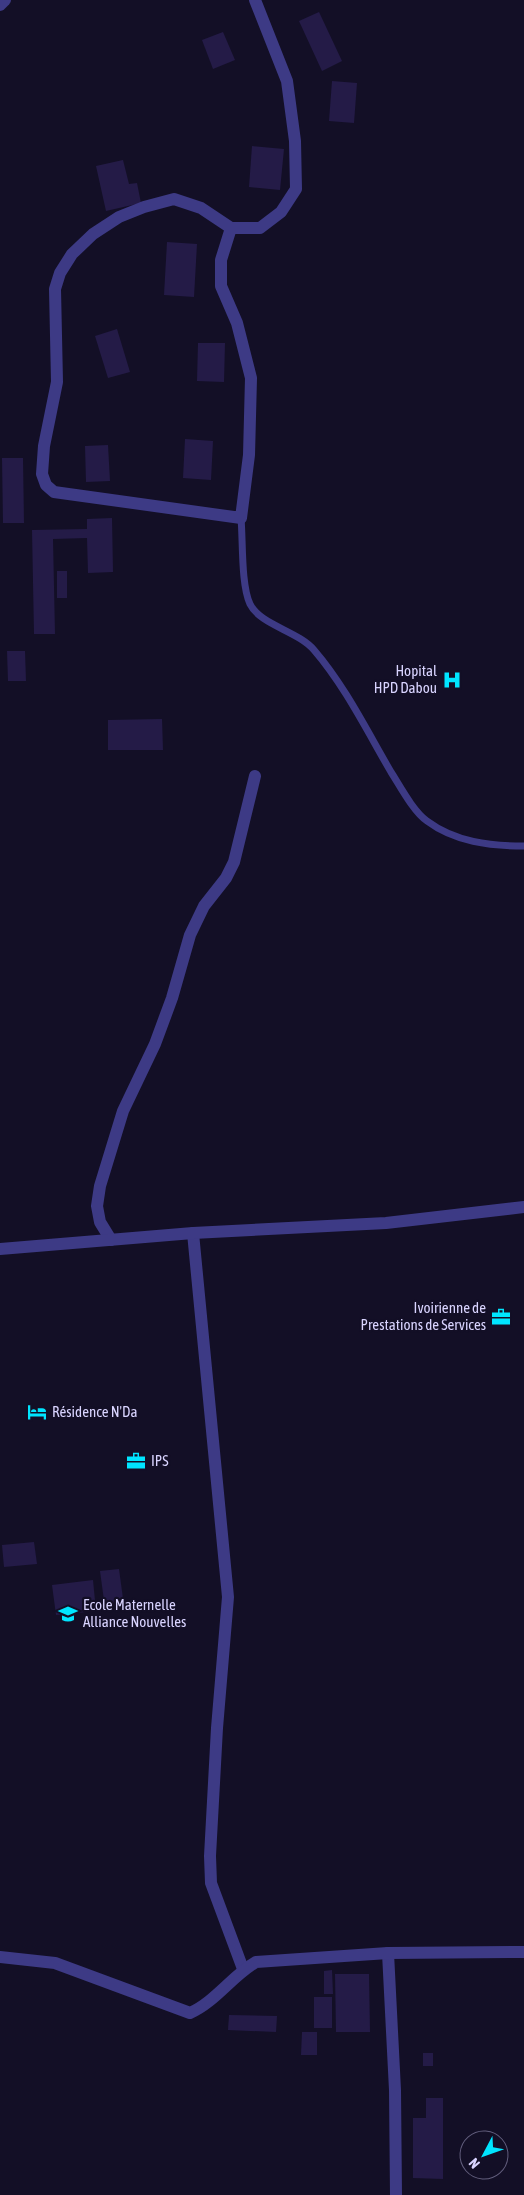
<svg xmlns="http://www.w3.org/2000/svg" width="524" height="2195" viewBox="0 0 524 2195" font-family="'Asap Condensed',sans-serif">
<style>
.building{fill:#241b47}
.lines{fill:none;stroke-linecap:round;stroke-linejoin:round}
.lane{stroke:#3d3a85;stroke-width:7}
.street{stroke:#3d3a85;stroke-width:12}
.labels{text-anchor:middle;stroke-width:4.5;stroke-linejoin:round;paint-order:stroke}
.poi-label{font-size:15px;fill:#d9d4ff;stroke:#130f26;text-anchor:start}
</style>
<rect width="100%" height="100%" fill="#130f26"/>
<g class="building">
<path d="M319,12l23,49 -20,10 -23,-50z"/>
<path d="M223,32l12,28 -22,9 -11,-29z"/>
<path d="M332,81l25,2 -3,40 -25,-2z"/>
<path d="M252,146l32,3 -4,41 -31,-3z"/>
<path d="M123,160l6,24 8,-1 4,20 -35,8 -10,-45z"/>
<path d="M167,242l30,2 -3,53 -30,-2z"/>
<path d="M117,329l13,43 -22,6 -13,-42z"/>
<path d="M198,343h27l-1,39 -27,-1z"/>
<path d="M185,439l28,2 -2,39 -28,-2z"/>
<path d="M108,445l2,36 -24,1 -1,-36z"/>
<path d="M2,458h21l1,65h-21z"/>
<path d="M112,518l1,54 -25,1 -1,-35 -34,1 2,95h-21l-2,-104 55,-1v-10z"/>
<rect x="57" y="571" width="10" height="27"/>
<path d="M7,651h18l1,30h-18z"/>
<path d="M162,719l1,31h-55v-30z"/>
<path d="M34,1542l3,22 -33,3 -2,-22z"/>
<path d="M119,1569l5,37 -19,2 -5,-37z"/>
<path d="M93,1580l3,31 -40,4 -4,-30z"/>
<path d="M332,1970l1,24h-9v-23z"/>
<path d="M335,1974h34l1,58h-34z"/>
<rect x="314" y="1997" width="18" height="31"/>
<path d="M229,2015l48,1 -1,16 -48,-2z"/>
<path d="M302,2032h15v23h-16z"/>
<rect x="423" y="2053" width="10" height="13"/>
<path d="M426,2098h17v81l-30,-1v-60h13z"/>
</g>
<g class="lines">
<path class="lane" d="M241,518c2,23 0,67 9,86 10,21 48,27 64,46 31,36 53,81 77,122 9,14 22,39 36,49 28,21 63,25 97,25"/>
<g class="street">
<path d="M0,5l5,-5"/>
<path d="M231,228l-10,32v26l16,37 14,55 -2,77 -8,63 -187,-26 -8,-7 -4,-11 2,-28 13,-64 -2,-93 5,-16 12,-19 21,-20 26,-17 25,-10 30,-8 27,9 30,20h29l21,-16 15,-23 -1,-48 -8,-60 -32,-81"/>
<path d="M193,1233l35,364 -11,131 -7,128 1,27 32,86"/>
<path d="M111,1240l-11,-18 -3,-16 3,-20 23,-75 32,-67 17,-46 18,-63 14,-29 22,-28 8,-16 21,-86"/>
<path d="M0,1249l193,-16 193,-10 138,-16"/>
<path d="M388,1953l7,137 1,105"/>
<path d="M0,1957l55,6 135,50c25,-11 42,-37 66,-51l132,-9 136,-1"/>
</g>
</g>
<defs>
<g id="hospital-bare" transform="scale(1.5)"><path d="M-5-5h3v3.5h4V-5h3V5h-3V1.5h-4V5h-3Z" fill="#00e5ff" stroke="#130f26" stroke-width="2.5" paint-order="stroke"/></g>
<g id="office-bare" transform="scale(1.5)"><path d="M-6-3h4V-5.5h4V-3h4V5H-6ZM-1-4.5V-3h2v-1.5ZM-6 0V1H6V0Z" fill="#00e5ff" stroke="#130f26" stroke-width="2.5" paint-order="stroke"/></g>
<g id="hotel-bare" transform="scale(1.5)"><path d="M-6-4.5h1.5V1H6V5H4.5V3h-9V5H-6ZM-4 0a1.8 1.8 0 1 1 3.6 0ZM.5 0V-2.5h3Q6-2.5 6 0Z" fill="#00e5ff" stroke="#130f26" stroke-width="2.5" paint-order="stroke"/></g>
<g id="school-bare" transform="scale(1.5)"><path d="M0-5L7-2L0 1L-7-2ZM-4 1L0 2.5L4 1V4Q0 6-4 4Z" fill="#00e5ff" stroke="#130f26" stroke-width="2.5" paint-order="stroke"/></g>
</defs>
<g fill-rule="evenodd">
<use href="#hospital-bare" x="452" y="680"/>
<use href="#office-bare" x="501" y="1317"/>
<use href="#hotel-bare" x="37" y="1412"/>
<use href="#office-bare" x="136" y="1461"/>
<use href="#school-bare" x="68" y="1614"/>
</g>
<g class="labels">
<g class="poi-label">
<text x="437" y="676" text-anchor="end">Hopital<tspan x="437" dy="17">HPD Dabou</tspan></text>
<text x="486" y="1313" text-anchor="end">Ivoirienne de<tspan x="486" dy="17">Prestations de Services</tspan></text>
<text x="52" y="1417">Résidence N'Da</text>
<text x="151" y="1466">IPS</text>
<text x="83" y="1610">Ecole Maternelle<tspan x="83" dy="17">Alliance Nouvelles</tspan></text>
</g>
</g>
<g transform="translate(484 2155) rotate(229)"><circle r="24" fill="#130f26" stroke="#625e7d"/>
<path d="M0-4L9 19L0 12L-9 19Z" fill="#00e5ff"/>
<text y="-8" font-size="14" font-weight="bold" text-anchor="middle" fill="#d9d4ff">N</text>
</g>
</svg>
